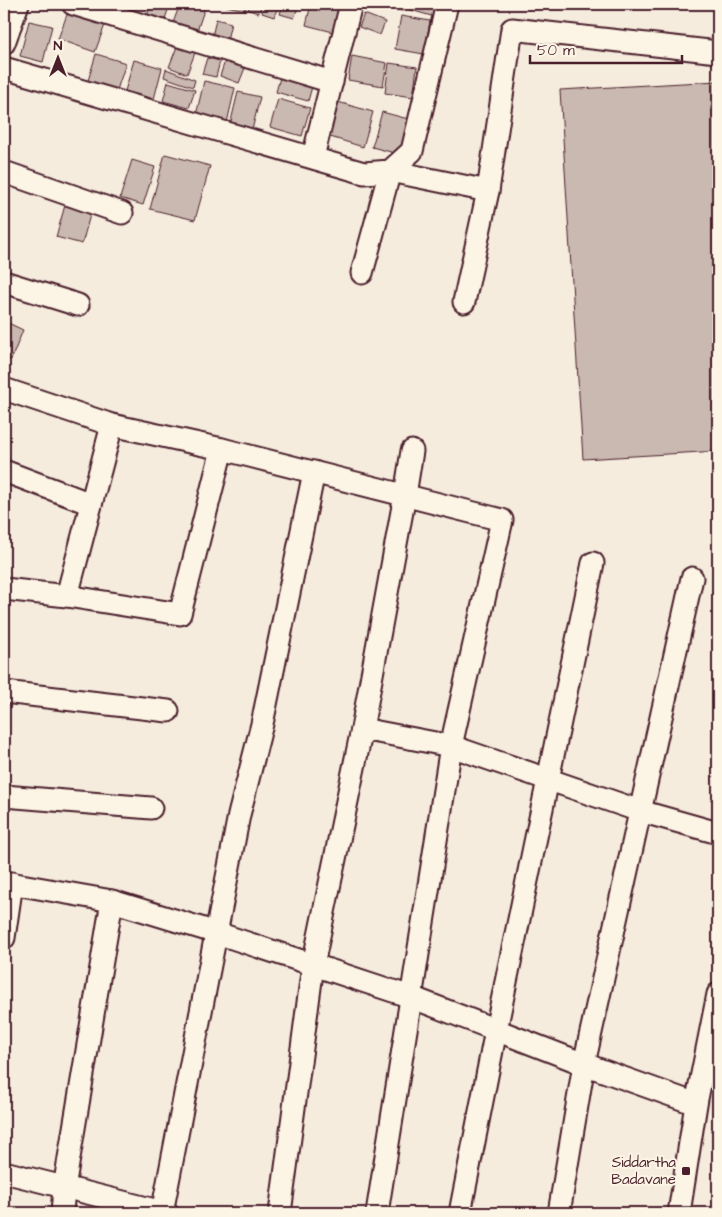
<svg xmlns="http://www.w3.org/2000/svg" width="722" height="1217" viewBox="0 0 722 1217" font-family="'Architects Daughter',sans-serif">
<style>
.building{fill:#cab9b1;stroke:#4a1f2b}
.lines{fill:none;stroke-linecap:round;stroke-linejoin:round}
.street-casing{stroke:#4a1f2b;stroke-width:25}
.street{stroke:#fcf5e5;stroke-width:21}
.poi-dot{fill:#4a1f2b;stroke:#fcf5e5;stroke-width:2}
.labels{text-anchor:middle;stroke-width:4;stroke-linejoin:round;paint-order:stroke}
.poi-label{font-size:15px;fill:#4a1f2b;stroke:#fcf5e5;text-anchor:end}
</style>
<rect width="100%" height="100%" fill="#f5ecde"/>
<filter id="ink" filterUnits="userSpaceOnUse"><feTurbulence type="fractalNoise" baseFrequency=".02" numOctaves="2"/><feDisplacementMap in="SourceGraphic" scale="10" xChannelSelector="R" yChannelSelector="G"/><feConvolveMatrix kernelMatrix="1 2 1 2 8 2 1 2 1" color-interpolation-filters="sRGB"/></filter>
<g filter="url(#ink)">
<g class="building">
<path d="M151,4h19l-6,18 -17,-6z"/>
<path d="M180,4h26l-9,27 -24,-8z"/>
<path d="M227,4h20l-2,6 -19,-4z"/>
<path d="M250,4h12l-3,9 -11,-3z"/>
<path d="M265,4h14l-5,13 -12,-4z"/>
<path d="M283,4h16l-5,14 -14,-4z"/>
<path d="M311,4h29l-7,28 -27,-7z"/>
<path d="M368,4h37l-2,7z"/>
<path d="M409,4h30l-4,13 -28,-8z"/>
<path d="M69,9l37,13 -11,30 -37,-13z"/>
<path d="M364,14l21,8 -5,13 -21,-8z"/>
<path d="M401,16l29,5 -6,33 -29,-5z"/>
<path d="M216,19l15,4 -4,17 -15,-3z"/>
<path d="M29,21l23,5 -9,36 -23,-6z"/>
<path d="M178,44l18,6 -9,24 -18,-7z"/>
<path d="M96,54l30,9 -10,30 -29,-9z"/>
<path d="M352,56l35,7 -4,23 -35,-6z"/>
<path d="M207,58l13,3 -4,16 -14,-3z"/>
<path d="M134,60l28,8 -8,31 -29,-8z"/>
<path d="M225,61l20,7 -6,15 -19,-7z"/>
<path d="M389,63l28,4 -4,30 -28,-4z"/>
<path d="M166,69l29,11 -2,7 -29,-10z"/>
<path d="M281,74l32,9 -5,18 -32,-9z"/>
<path d="M204,81l31,7 -9,39 -31,-7z"/>
<path d="M718,81v370l-135,8 -23,-369z"/>
<path d="M168,82l27,8 -6,18 -26,-7z"/>
<path d="M238,92l22,5 -8,33 -22,-5z"/>
<path d="M278,99l32,9 -8,28 -32,-9z"/>
<path d="M338,102l35,10 -10,35 -36,-11z"/>
<path d="M382,112l30,8 -10,35 -30,-8z"/>
<path d="M165,154l45,12 -15,54 -45,-11z"/>
<path d="M132,160l23,7 -12,38 -23,-7z"/>
<path d="M67,198l26,6 -11,40 -26,-7z"/>
<path d="M4,321l19,9 -12,30 -7,-3z"/>
</g>
<g class="lines">
<g class="street-casing">
<g id="street">
<path d="M73,4l259,78"/>
<path d="M4,43l14,-39"/>
<path d="M4,68l360,105 26,-2 22,-20 35,-147"/>
<path d="M313,157l38,-153"/>
<path d="M4,172l118,41"/>
<path d="M362,273l28,-102 98,20 24,-162 206,23"/>
<path d="M4,282l74,23"/>
<path d="M464,302l24,-111"/>
<path d="M4,389l108,36 110,24 280,71 -51,226 -74,467"/>
<path d="M4,471l87,33"/>
<path d="M4,589l63,7 113,18 42,-165"/>
<path d="M67,596l45,-171"/>
<path d="M4,692l164,19"/>
<path d="M362,729l89,17 189,65 78,22"/>
<path d="M4,796l147,12"/>
<path d="M4,882l108,19 105,32 194,64 173,67 112,40"/>
<path d="M4,938l8,-55"/>
<path d="M4,1172l163,41"/>
<path d="M62,1213l2,-25 48,-287"/>
<path d="M162,1213l77,-398 23,-91 52,-252"/>
<path d="M280,1213l33,-248 49,-236 43,-234 7,-44"/>
<path d="M460,1213l36,-183 97,-467"/>
<path d="M559,1213l25,-149 108,-486"/>
<path d="M679,1213l17,-109 22,-110"/>
</g>
</g>
<use href="#street" class="street"/>
</g>
</g>
<rect class="poi-dot" x="681" y="1166" width="10" height="10" rx="2.5"/>
<g class="labels">
<g class="poi-label">
<text x="676" y="1167">Siddartha<tspan x="676" dy="17">Badavane</tspan></text>
</g>
</g>
<rect width="722" height="1217" fill="none" stroke="#fcf5e5" stroke-width="20"/>
<rect x="10" y="10" width="702" height="1197" fill="none" stroke="#4a1f2b" stroke-width="2" filter="url(#ink)"/>
<g transform="translate(58 58)" stroke="#fcf5e5" stroke-width="4" paint-order="stroke">
<path d="M0-4L9 19L0 12L-9 19Z" fill="#4a1f2b"/>
<text y="-8" font-size="14" font-weight="bold" text-anchor="middle" fill="#4a1f2b">N</text>
</g>
<path d="M530 55v8h152v-8" fill="none" stroke="#4a1f2b" stroke-width="2.5"/>
<text x="537" y="55" font-size="15" fill="#4a1f2b" stroke="#fcf5e5" stroke-width="4" paint-order="stroke">50 m</text>
</svg>
